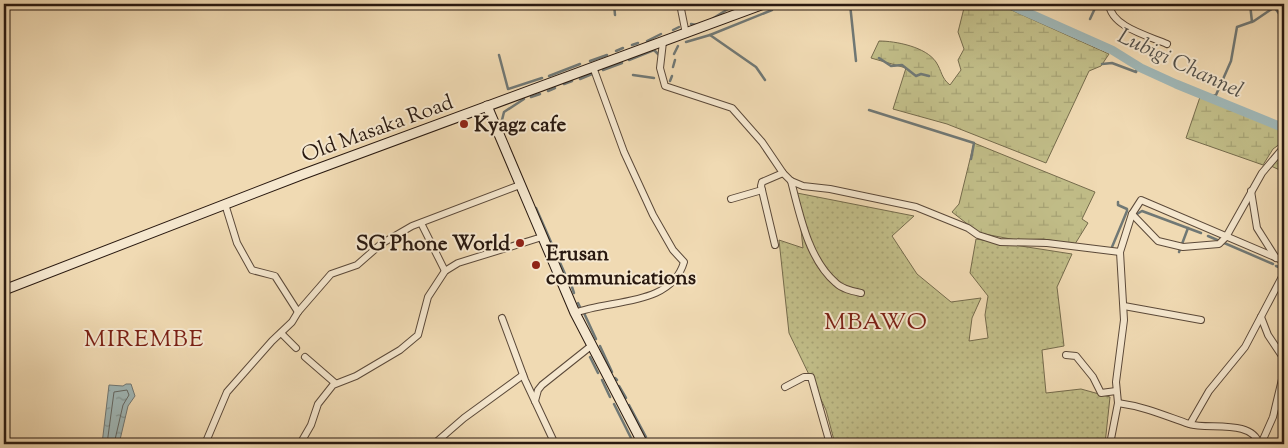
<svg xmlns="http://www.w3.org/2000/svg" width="1288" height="448" viewBox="0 0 1288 448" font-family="'Sorts Mill Goudy',serif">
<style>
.grass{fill:url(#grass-dots);stroke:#756b4c}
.wetland{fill:url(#wetland-marsh);stroke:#756b4c}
.water{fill:url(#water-ripples);stroke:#707875}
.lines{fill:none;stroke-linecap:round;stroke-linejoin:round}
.shore{stroke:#646864;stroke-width:1}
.stream{stroke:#707875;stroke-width:2.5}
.canal{stroke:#a0b8b8;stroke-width:9}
.minor-casing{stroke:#5b4939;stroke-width:8}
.secondary-casing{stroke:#291910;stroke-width:11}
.minor{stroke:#f5e7ce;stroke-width:6}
.secondary{stroke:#f5e7ce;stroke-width:9}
.poi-dot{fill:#8f2418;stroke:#f5e7ce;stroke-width:2}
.labels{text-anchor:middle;stroke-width:4;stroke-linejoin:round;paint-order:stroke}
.poi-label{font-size:21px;font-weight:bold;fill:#291910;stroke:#f5e7ce;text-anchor:start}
.street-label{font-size:21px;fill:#291910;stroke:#f5e7ce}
.water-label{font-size:22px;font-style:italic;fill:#53514b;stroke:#f5e7ce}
.quarter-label{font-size:24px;letter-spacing:1px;fill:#7a1f14;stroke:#f5e7ce}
</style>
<defs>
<pattern id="grass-dots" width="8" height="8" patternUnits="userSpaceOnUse" patternTransform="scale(1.25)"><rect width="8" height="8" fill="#c1bd88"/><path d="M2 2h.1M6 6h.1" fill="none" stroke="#a6a274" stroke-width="1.8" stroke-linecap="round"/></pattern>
<pattern id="wetland-marsh" width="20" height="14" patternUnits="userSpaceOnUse" patternTransform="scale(1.25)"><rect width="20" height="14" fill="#c1bd88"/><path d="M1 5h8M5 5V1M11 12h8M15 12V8" fill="none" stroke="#a6a274"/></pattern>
<pattern id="water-ripples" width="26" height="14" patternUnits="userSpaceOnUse" patternTransform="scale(1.25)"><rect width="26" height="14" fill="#a0b8b8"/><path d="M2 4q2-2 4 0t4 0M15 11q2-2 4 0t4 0" fill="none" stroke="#829594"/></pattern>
</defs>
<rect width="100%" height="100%" fill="#f0dab3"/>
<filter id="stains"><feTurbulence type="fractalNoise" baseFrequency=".004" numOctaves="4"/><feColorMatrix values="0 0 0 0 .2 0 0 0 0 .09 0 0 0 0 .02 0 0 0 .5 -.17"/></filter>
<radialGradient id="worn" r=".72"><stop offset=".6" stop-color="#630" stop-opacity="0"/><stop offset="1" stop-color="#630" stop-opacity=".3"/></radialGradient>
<path class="grass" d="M797,193l117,23 -22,20 25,38 34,28 30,-4 -9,20 -3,23 19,-3 -3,-23 3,-19 -18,-23 6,-34 96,15 -15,33 7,59 -22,4 4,43 35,-4 29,8 -5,47h-270l-9,-34 -37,-77 -10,-93 24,8z"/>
<g class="wetland">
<path d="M965,4h33l111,50 -8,12 -12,5 -43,92 -99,-39 -54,-15 13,-41 -35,-10 8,-17c17,0 47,6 57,21 6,9 5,16 14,23l11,-15 -3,-10 6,-11 -6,-17z"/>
<path d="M1200,97l84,33v11l-11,8 -10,16 -77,-27z"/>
<path d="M974,143l121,49 -13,27 6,4 -13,21 -32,-5 -27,1 -37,-7 -27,-21 7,-8z"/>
<path d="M1284,152v20l-13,-6z"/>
</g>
<path class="water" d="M126,384h5l4,12 -7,10 -9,38h-17l7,-59 14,1z"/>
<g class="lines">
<path class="shore" d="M107,444l7,-52 13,-2 2,5 -6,10 -9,39"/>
<g class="stream">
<path d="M614,4l1,11"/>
<path d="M850,4l6,57"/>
<path d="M1250,4l2,18"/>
<path d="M737,5l7,-1"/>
<path d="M788,5l3,-1"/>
<path d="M1275,8l5,7h4"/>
<path d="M712,19l16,-10"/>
<path d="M1090,19l7,-15"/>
<path d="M691,24l6,1"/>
<path d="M673,30l6,-3"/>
<path d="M710,35l62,-25"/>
<path d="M647,41l14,-7"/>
<path d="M686,42l24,-7 46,32 9,13"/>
<path d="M632,45l6,-2"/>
<path d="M616,51l7,-3"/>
<path d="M674,54l4,-8"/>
<path d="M499,55l9,34 34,-11"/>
<path d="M879,58l12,8 11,-1 14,11 5,-2 8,2"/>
<path d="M629,60l25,-10 6,6"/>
<path d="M590,61l17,-6"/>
<path d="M1102,64l10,-1 24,9 2,-6"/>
<path d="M673,67l2,-7"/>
<path d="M603,70l19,-7"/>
<path d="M633,75l21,3"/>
<path d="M549,76l31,-12"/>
<path d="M580,79l12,-5"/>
<path d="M670,81l2,-5"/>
<path d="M564,84l8,-3"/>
<path d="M548,91l7,-3"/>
<path d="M531,97l9,-3"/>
<path d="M1207,98l9,-3 15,-34 6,-34 17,-6 25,-17"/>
<path d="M869,110l105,33 -3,16"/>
<path d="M502,120l2,-8 20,-13"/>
<path d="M536,208l29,66"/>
<path d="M1137,214l5,-3 59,22"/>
<path d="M1208,236l65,28"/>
<path d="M1112,247l15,-36v-2l-9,-4v-3"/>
<path d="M1179,252l9,-24"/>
<path d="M1276,266l8,3"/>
<path d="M572,287l2,6"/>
<path d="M578,303l2,4"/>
<path d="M584,313l12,26"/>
<path d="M600,346l12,26"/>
<path d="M590,357l8,16"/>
<path d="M615,378l2,2"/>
<path d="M602,380l8,17"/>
<path d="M619,386l7,12"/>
<path d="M614,404l19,38"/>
<path d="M629,405l17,32"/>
<path d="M651,444h1"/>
</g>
<path class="canal" d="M1008,4l104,46 29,18 35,16 108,44"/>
<g class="minor-casing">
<g id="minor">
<path d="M680,4l6,30"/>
<path d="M1109,4c2,23 40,32 58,40"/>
<path d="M663,42l-3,26 5,18 67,22 30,34 21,31 8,8 12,5 27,3 86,18 52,21 10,7 22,7 47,1 73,9"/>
<path d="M791,181c9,34 17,78 45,102 6,6 16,8 25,10"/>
<path d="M1251,191l6,37 19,30"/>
<path d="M731,199l31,-9"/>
<path d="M225,204l12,39 15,27 23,6 23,36"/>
<path d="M1132,214l26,27 25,6 36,-3 7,-7 36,-64 22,-26"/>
<path d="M421,223l24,48"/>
<path d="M775,245l-14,-59 1,-4 21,-9"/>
<path d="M1124,306l77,14"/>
<path d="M575,313c34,-14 96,-6 109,-51l-11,-12 -20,-35 -29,-63 -31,-85"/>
<path d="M1261,317l7,18 16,24"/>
<path d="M502,318l23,62 30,64"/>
<path d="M281,333l15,15"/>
<path d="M1066,355l10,1 17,21 8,16 15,-2"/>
<path d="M305,357l30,26"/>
<path d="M785,387l19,-10h7l19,67"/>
<path d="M535,401l3,-11 4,-5 49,-39"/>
<path d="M1118,403c28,4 45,12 71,21 19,6 63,-5 70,20"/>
<path d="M1190,424l19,-33 36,-44 39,-74"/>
<path d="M205,444l22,-52 45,-51 20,-19 6,-10 33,-38 26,-9 24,-21 31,-18 108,-41"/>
<path d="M300,444l11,-19 7,-21 15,-19 23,-9 44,-26 18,-15 10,-38 17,-26 13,-8 84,-26"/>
<path d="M434,444l30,-26 59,-43"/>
<path d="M1110,444l8,-41 -2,-21 8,-62 -4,-68 12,-38 9,-14 143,61"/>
<path d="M1261,444l12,-27 11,-46"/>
</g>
</g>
<g class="secondary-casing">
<g id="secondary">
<path d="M487,106l88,207 68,131"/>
<path d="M4,290l297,-115 463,-171"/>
</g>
</g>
<use href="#minor" class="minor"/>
<use href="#secondary" class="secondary"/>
</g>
<g class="poi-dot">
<circle cx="464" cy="124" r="5"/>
<circle cx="520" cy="243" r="5"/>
<circle cx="536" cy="265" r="5"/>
</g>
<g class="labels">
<g class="poi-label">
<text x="474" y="131">Kyagz cafe</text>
<text x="510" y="250" text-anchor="end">SG Phone World</text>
<text x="546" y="260">Erusan<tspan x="546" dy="24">communications</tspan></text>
</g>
<g class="street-label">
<text transform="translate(377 128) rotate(-20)" y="7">Old Masaka Road</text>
</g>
<g class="water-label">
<text transform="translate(1181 62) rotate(25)" y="8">Lubigi Channel</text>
</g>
<g class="quarter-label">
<text x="876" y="329">MBAWO</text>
<text x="144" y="346">MIREMBE</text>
</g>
</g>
<rect width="1288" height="448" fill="none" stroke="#f0dab3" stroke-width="20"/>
<rect x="5" y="5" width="1278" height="438" fill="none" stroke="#291910" stroke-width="2.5"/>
<rect x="10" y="10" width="1268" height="428" fill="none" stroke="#291910"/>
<rect width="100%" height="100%" filter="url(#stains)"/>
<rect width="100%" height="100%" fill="url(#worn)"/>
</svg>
